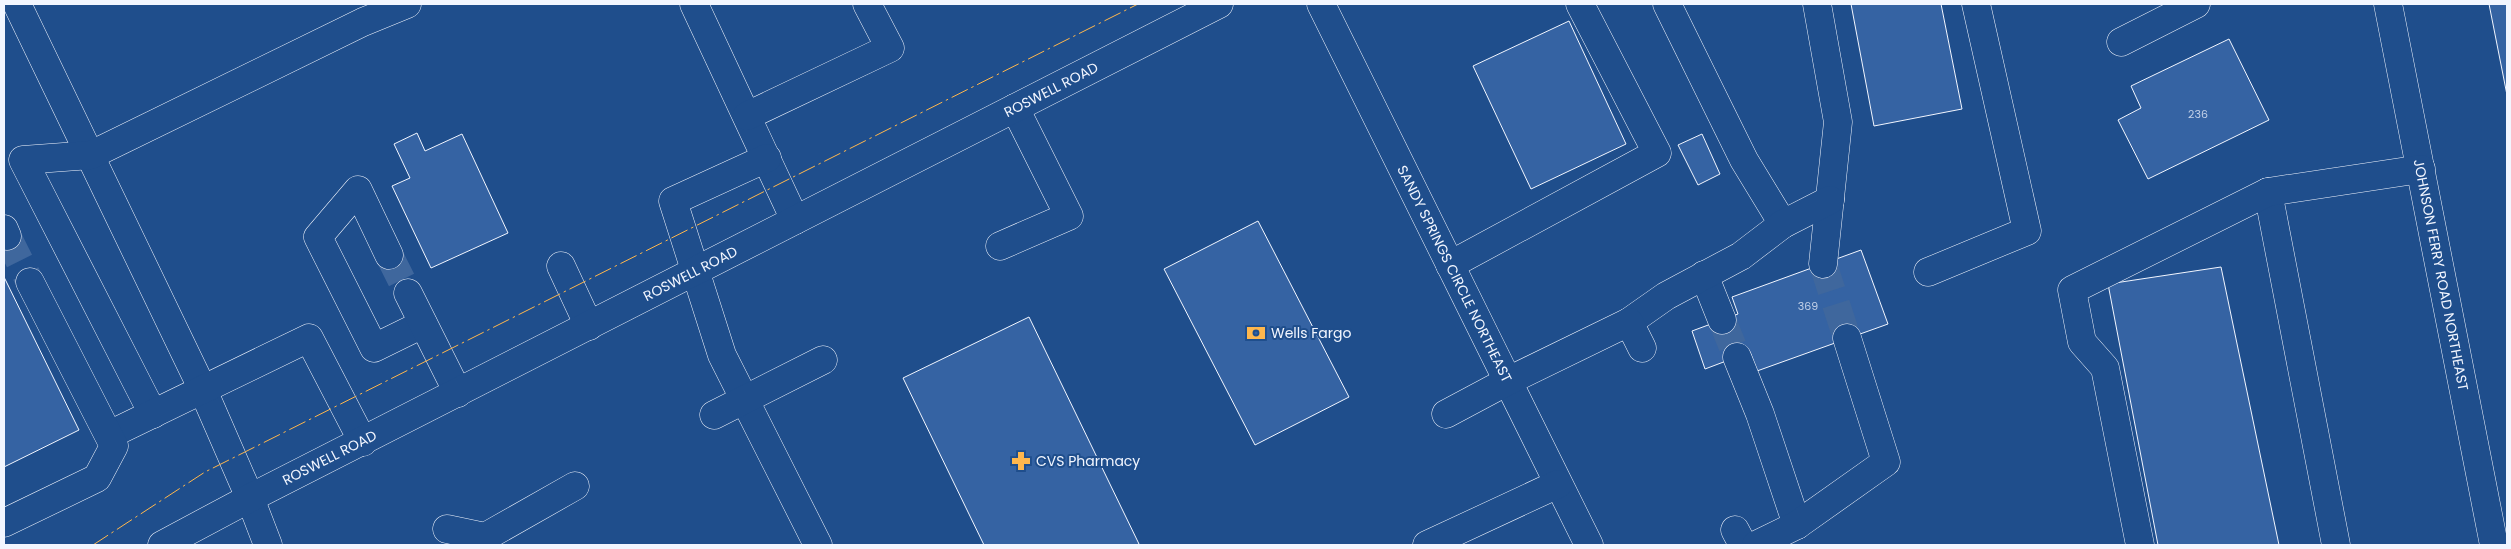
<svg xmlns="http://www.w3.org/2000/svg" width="2511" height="549" viewBox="0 0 2511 549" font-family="Poppins,sans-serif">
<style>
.building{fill:#3563a3;stroke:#f2f6ff}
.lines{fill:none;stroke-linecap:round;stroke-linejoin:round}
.minor-tunnel{stroke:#3f679d;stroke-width:28;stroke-dasharray:28 14;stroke-linecap:butt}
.minor-casing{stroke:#f2f6ff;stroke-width:29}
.major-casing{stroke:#f2f6ff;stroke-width:29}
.minor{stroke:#1f4e8c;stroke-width:28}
.major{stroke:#1f4e8c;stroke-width:28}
.power{stroke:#ffb74d;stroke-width:1;stroke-dasharray:18 4 2.5 4;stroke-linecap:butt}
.labels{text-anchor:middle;stroke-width:4;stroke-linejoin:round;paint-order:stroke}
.number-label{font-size:11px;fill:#c3d1e8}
.street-label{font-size:14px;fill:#f2f6ff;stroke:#1f4e8c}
.poi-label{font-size:14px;fill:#f2f6ff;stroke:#1f4e8c;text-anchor:start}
</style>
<rect width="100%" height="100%" fill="#1f4e8c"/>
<g class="building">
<path d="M1851,4h90l21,105 -88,17z"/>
<path d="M2489,4h18v91z"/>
<path d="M1569,21l57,123 -95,45 -58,-123z"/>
<path d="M2229,39l40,81 -121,59 -30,-59 23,-12 -10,-22z"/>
<path d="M417,133l8,18 37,-17 46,99 -77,35 -39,-82 18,-8 -16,-34z"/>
<path d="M1702,134l18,40 -22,11 -20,-40z"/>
<path d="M1258,221l91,176 -94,48 -91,-176z"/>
<path d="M1861,250l27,74 -131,47 -7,-19 -45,17 -13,-38 46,-17 -6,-17z"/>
<path d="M2221,267l58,278h-121l-50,-261z"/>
<path d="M4,277l75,153 -75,37z"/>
<path d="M1029,317l110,227 -3,1h-152l-81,-167z"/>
</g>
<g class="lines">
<g class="minor-tunnel">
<path d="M7,236l23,46"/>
<path d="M389,255l19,38"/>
<path d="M1823,264l24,74"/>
<path d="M1722,320l15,37"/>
</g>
<g class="minor-casing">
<g id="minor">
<path d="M17,4l186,386 47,108 18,47"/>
<path d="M694,4l101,216"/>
<path id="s1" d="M1321,4l268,541"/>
<path d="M1667,4l77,156 39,64"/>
<path d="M1817,4l21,118 -15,142"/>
<path id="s2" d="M2388,4l106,541"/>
<path d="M2121,42l75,-38"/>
<path d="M747,116l143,-68 -23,-44"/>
<path d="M767,158l-94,43 49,154 96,190"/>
<path d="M2268,192l68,353"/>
<path d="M4,229l3,7"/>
<path d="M1000,246l69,-30 -54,-108"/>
<path d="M389,255l-31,-65 -40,47 56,111 49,-24"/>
<path d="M1450,265l207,-112 -77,-149"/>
<path d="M561,266l28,60"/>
<path d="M1928,272l99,-41 -51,-227"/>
<path d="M1704,275l18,45"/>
<path d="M408,293l50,100"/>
<path d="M1629,322l37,-26 75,-40 42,-32 47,-24"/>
<path d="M1737,357l23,57 37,111"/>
<path d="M153,414l-130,-254 68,-5 272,-133 44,-18"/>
<path d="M1446,414l60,-32 123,-60 13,26"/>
<path d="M714,415l109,-55"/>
<path d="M109,435l200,-97 54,104"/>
<path d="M4,523l93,-45 17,-32 -84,-164"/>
<path d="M447,529l38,8 90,-51"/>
<path d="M1735,530l8,15"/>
<path d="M1427,545l131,-61"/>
<path d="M1756,545l41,-20 89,-63 -39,-124"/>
<path d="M2140,545l-35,-177 -23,-26 -10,-52 196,-98 153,-23"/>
</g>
</g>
<g class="major-casing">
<g id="major">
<path id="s3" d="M162,545l88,-47 969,-494"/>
</g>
</g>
<use href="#minor" class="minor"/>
<use href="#major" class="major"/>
<path class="power" d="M93,545l112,-73 933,-468"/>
</g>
<defs>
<g id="bank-bare" transform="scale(1.5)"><path d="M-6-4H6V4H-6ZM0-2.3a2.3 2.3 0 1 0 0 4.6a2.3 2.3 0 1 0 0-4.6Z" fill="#ffb74d" stroke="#1f4e8c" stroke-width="2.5" paint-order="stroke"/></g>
<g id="pharmacy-bare" transform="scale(1.5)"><path d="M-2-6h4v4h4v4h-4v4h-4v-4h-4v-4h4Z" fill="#ffb74d" stroke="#1f4e8c" stroke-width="2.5" paint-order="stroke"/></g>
</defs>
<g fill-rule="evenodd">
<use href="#bank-bare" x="1256" y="333"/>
<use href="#pharmacy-bare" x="1021" y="461"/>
</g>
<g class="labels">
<g class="number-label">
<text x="2198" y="118">236</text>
<text x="1808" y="310">369</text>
</g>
<g class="street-label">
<text dy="5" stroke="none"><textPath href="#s3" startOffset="999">ROSWELL ROAD</textPath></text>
<text dy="5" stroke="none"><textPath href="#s3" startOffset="594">ROSWELL ROAD</textPath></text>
<text dy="5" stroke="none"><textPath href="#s2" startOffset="276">JOHNSON FERRY ROAD NORTHEAST</textPath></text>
<text dy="5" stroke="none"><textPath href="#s1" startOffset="301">SANDY SPRINGS CIRCLE NORTHEAST</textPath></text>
<text dy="5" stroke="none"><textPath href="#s3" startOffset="189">ROSWELL ROAD</textPath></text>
</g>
<g class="poi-label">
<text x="1271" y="338">Wells Fargo</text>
<text x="1036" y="466">CVS Pharmacy</text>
</g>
</g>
<rect width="2511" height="549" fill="none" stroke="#f2f6ff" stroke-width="10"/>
</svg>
